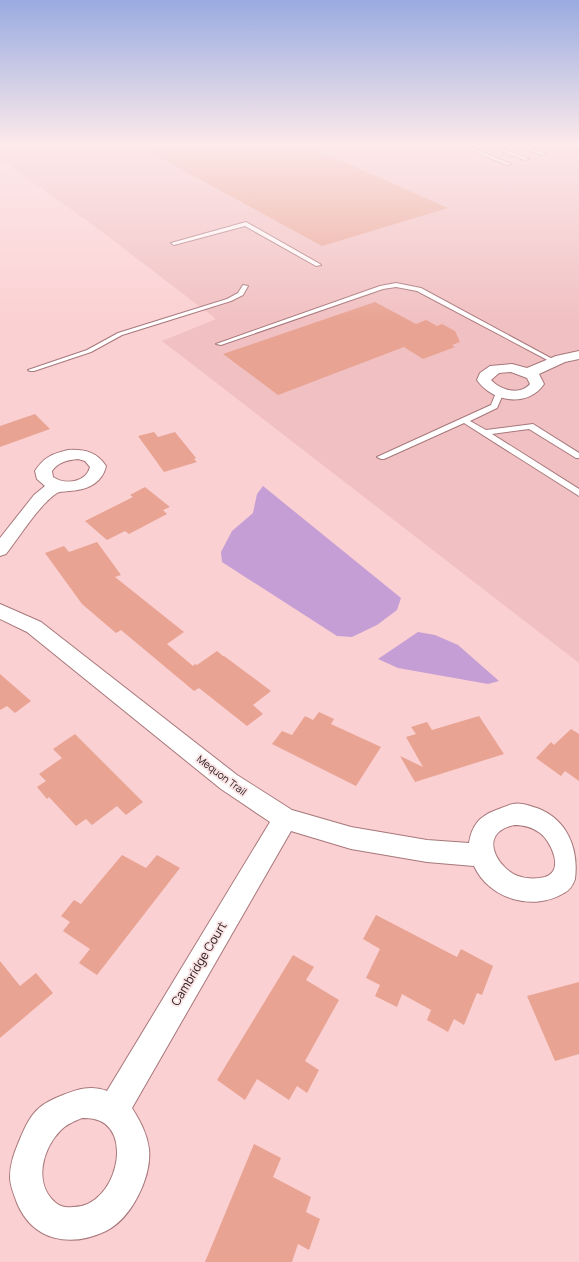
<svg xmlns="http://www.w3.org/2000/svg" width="579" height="1262" viewBox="0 0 579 1262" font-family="Manrope,sans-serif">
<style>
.built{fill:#f1c0c2}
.water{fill:#c49ed5}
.building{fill:#e8a392}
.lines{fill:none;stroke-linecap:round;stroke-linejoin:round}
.lane-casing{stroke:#a7777a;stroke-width:2}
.street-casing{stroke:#a7777a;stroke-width:2}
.lane{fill:#fff;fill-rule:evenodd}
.street{fill:#fff;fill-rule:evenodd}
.labels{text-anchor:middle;stroke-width:3.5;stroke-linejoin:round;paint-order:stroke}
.street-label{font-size:10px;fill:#271416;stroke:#f9e3e4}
.near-street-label{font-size:12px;fill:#271416;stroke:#f9e3e4}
</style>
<rect width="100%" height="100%" fill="#fbd0d2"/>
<path class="built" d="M0,144h579v519l-417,-322 54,-22 -123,-94 -87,-62 -6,-2z"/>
<g class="water">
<path d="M263,486l138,112 -4,12 -20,15 -25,12 -15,-1 -115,-74 -1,-10 11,-21 21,-18 4,-19z"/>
<path d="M418,632l17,3 23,10 41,36 -11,3 -90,-16 -20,-9z"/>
</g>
<g class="building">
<path d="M135,144h168l145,64 -126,38z"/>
<path d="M375,302l41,22 10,-4 11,6 5,-2 13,7 5,11 -8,3 3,2 -32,12 -19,-12 -126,48 -55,-41z"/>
<path d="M35,414l15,15 -50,18v-21z"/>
<path d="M154,432l4,5 17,-5 21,26 -2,1 3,3 -33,10 -26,-36z"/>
<path d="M145,487l25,20 -7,3 4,4 -38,20 -4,-3 -18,9 -22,-19 48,-24 -3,-2z"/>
<path d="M97,542l24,33 -6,2 69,55 -17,12 26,22 2,-2 2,1 20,-14 6,5h1l47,35 -18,14 10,9 -16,12 -48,-38 -5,3 -73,-61 -5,3 -34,-29 -37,-51 19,-7 5,6z"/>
<path d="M0,674l31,27 -16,12 -8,-7 -7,4z"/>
<path d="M319,712l15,7 -3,5 50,23 -25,39 -84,-42 10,-13 10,4 13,-19 8,4z"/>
<path d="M479,716l25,38 -89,28 -15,-26 23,11 -17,-30 10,-3 -5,-7 16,-5 5,8z"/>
<path d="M571,729l8,5v47l-14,-10 -4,5 -25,-18 15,-16 3,3z"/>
<path d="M75,734l68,68 -17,13 -9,-9 -25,19 -6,-6 -10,7 -27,-29 -2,2 -10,-12 9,-6 -7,-7 23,-16 -9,-9z"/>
<path d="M122,855l24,13 11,-13 23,13 -83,107 -18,-12 11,-14 -27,-18 7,-9 -9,-6 13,-16 7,4z"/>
<path d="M376,915l81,42 4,-8 32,17 -11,29 -5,-2 -13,32 -10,-6 -6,13 -21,-12 4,-10 -29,-16 -5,13 -22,-11 5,-11 -14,-7 14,-29 -17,-10z"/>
<path d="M293,955l21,12 -8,13 33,20 -34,61 14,9 -12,23 -10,-7 -8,14 -32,-21 -12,21 -28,-20z"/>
<path d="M0,961l20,25 16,-13 17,20 -53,45z"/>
<path d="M579,982v72l-24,7 -28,-65z"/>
<path d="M254,1144l27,14 -8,19 38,20 -5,15 14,7 -11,31 -11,-6 -6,18h-87z"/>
</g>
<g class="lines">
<g class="lane-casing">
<g id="lane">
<path d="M456,144h6l49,20 -4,1z"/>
<path d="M483,144h6l40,15 -4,1z"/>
<path d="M513,144h6l27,10 -4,1z"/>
<path d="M246,222l74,42 1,1 -5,1 -71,-40 -71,19 -3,-2z"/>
<path d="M396,283l25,5 137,74 -5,1 -136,-72 -21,-4 -13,2 -162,56 -5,-1 164,-58z"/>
<path d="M243,285l5,1 -5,9 -12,6 -109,34 -31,17 -57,19h-4l-2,-1 59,-20 31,-17 109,-34 11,-6z"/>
<path d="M497,390h3l4,2 -7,16 -27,13 16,9 47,-6 46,29v5h-3l-47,-29 -37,5 87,55v7l-115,-73 -80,36h-3l-4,-2 114,-52z"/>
</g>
</g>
<g class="street-casing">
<g id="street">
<path d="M570,144h9v5l-8,-3z"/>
<path d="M579,351v8l-14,3 -26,12 5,10c-16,24 -52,18 -67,-4l3,-7 10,-7 22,-2 15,4 29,-12zM511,372l16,6 3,6c-10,12 -30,6 -39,-4l8,-7z"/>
<path d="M68,450c16,-1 29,2 38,16 -4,18 -20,24 -37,25 -4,1 -9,0 -12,2 -18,12 -37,43 -51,61l-6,2v-18l34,-43 11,-9 -8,-7 -2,-8c9,-14 17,-17 33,-21zM78,459l7,2 5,6c-4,16 -25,18 -37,10l-1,-6c6,-9 16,-11 26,-12z"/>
<path d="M0,604l41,18 196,153 55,35 59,17 76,13 42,3c3,-18 11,-27 27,-33 6,-2 12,-5 17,-6 8,-2 17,2 24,4 29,11 42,39 38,71 -2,6 -5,11 -11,14 -31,19 -75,6 -90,-27l-47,-4 -76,-13 -60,-18 -159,277c8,13 15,25 17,41 3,28 -18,70 -43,82 -36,17 -73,10 -89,-28 -3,-9 -7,-17 -7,-26 0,-14 5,-26 10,-38 5,-12 10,-23 19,-31 7,-6 16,-10 24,-13 15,-6 28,-10 44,-4l163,-269 -49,-33 -194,-157 -27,-13zM514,825c10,0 18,2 26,8 11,8 25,38 5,44 -8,2 -19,2 -27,-1 -17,-6 -37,-34 -15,-47 3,-2 8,-3 11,-4zM82,1118c4,0 8,0 12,1 41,8 23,88 -21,88 -7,1 -12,0 -17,-4 -23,-19 -14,-54 5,-73 6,-6 14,-9 21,-12z"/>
</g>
</g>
<use href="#lane" class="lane"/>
<use href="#street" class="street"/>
</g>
<linearGradient id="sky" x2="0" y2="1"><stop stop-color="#99abe0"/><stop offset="0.45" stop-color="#fdeaeb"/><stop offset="1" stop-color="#fdeaeb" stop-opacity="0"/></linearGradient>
<rect width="579" height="321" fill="url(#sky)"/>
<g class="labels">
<g class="street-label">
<text transform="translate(222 775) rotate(37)" y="4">Mequon Trail</text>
</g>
<g class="near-street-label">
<text transform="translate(199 964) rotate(-59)" y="4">Cambridge Court</text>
</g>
</g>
</svg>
